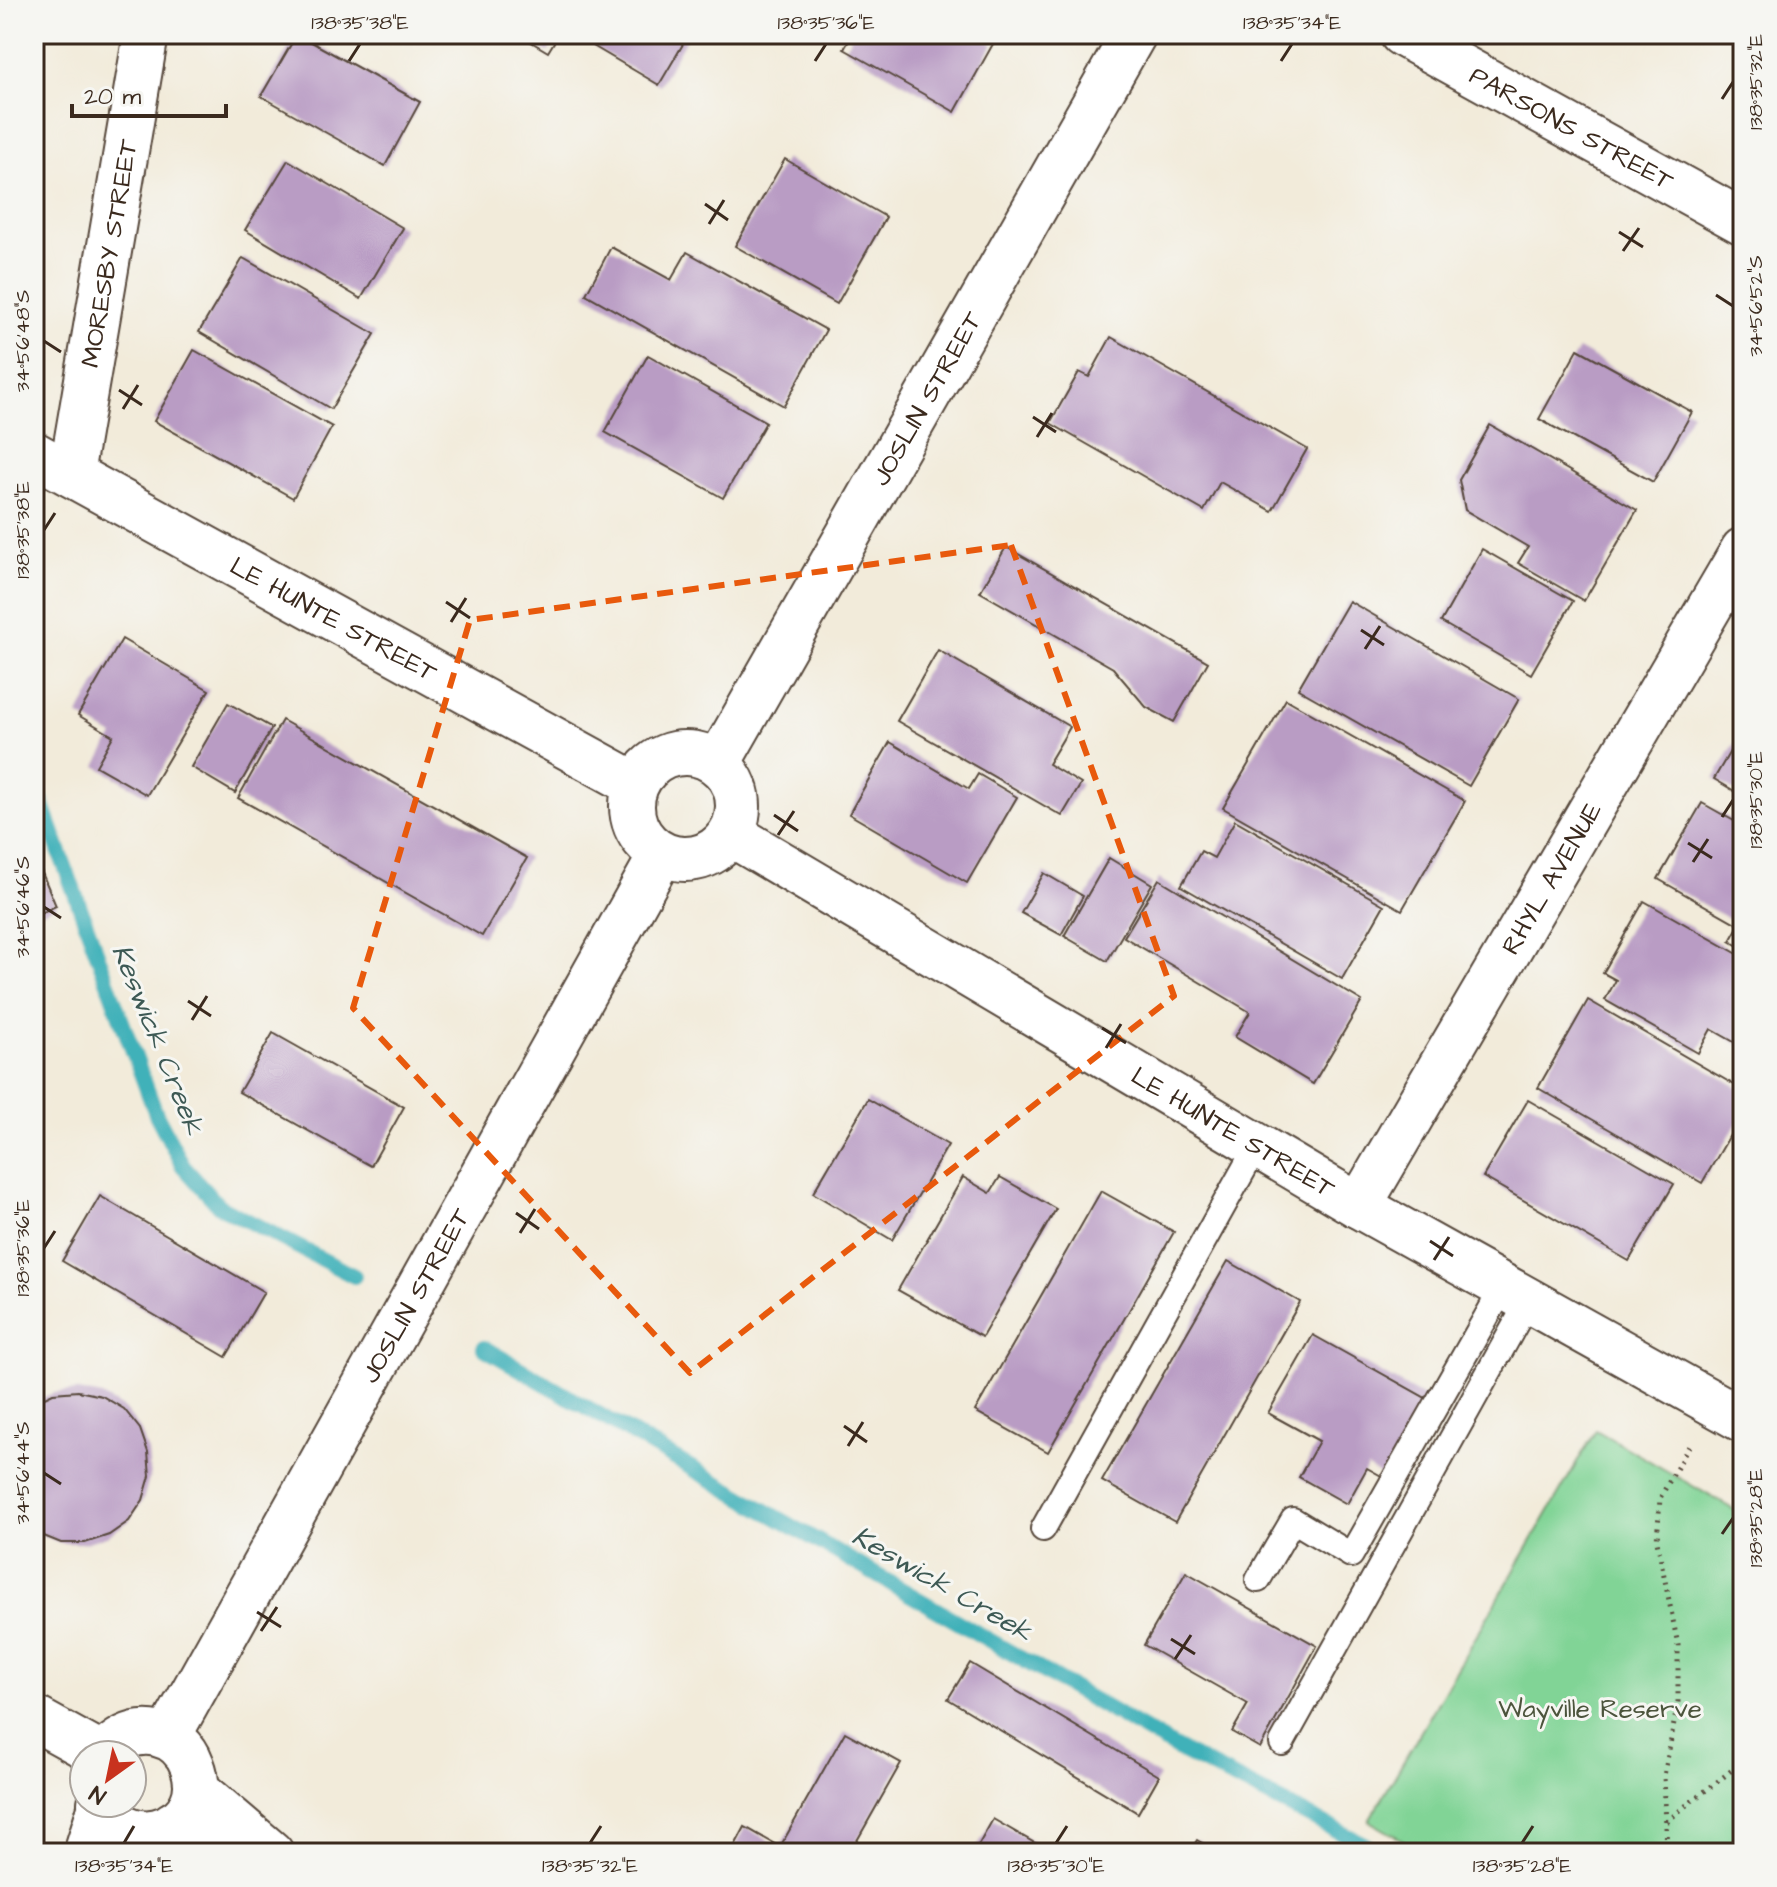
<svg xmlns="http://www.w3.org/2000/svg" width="1777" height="1887" viewBox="0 0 1777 1887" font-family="'Architects Daughter',sans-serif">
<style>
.green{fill:#81d496;stroke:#5e7f5a;stroke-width:2}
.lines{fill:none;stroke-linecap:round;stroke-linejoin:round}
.stream{stroke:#40b1b9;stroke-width:16}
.building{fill:#b99cc4}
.service-casing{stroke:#56473a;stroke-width:28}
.minor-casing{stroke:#56473a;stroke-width:48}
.path{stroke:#56473a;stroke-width:5;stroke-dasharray:2 6;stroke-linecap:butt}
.service{stroke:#fff;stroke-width:24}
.minor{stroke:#fff;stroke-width:44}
.marked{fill:none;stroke:#e8590c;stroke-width:6;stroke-dasharray:16 10;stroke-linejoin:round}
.ticks{fill:none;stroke:#3b2a1e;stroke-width:3}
.labels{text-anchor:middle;stroke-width:6;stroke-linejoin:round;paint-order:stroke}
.street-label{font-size:26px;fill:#3b2a1e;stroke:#f6f6f2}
.park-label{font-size:26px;fill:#4c543c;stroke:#f6f6f2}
.water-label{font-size:28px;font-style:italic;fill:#3d5954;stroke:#f6f6f2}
.neatline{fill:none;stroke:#3b2a1e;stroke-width:3}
.ticks-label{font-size:20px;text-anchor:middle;fill:#3b2a1e}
</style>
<rect width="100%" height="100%" fill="#f6f6f2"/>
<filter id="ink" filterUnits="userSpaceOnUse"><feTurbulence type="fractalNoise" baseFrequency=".0125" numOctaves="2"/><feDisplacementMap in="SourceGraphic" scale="16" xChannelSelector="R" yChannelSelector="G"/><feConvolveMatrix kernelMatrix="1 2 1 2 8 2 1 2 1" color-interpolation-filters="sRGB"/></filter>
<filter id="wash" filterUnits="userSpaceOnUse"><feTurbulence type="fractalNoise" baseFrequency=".006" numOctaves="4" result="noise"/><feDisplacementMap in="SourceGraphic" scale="32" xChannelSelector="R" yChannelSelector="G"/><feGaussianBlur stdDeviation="1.8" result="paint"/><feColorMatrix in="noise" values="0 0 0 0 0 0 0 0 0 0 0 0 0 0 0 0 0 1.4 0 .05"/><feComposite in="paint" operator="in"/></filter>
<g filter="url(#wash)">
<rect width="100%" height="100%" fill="#f2ebda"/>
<path class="green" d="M1596,1430l147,85v338h-318l-56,-32z"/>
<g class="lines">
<g class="stream">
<path d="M34,782l122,332 27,52 36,40 135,70"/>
<path d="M484,1348l695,402 202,103"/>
</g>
</g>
<g id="blocks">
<g class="building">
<path d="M297,34l123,68 -35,64 -124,-70z"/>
<path d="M518,34h41l-11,18z"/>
<path d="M594,34h95l-30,51 -71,-42z"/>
<path d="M853,34h122l18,10 -38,68 -111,-63z"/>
<path d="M785,159l101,58 -49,87 -102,-58z"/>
<path d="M288,160l115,68 -42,71 -116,-69z"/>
<path d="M611,247l60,33 16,-28 139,78 -42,76 -198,-112z"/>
<path d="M243,258l132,76 -44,75 -132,-77z"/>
<path d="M1111,337l196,112 -35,62 -52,-29 -16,29 -154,-88 29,-51 10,5z"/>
<path d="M1578,349l114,63 -39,70 -114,-63z"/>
<path d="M194,350l138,77 -39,71 -139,-77z"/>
<path d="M648,355l118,67 -43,76 -118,-66z"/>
<path d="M1490,425l147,85 -53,91 -66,-38 10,-16 -63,-37 -6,-30z"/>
<path d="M1006,547l202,115 -34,60 -28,-15 -33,-39 -133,-76z"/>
<path d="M1482,549l91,52 -42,73 -90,-52z"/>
<path d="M1349,601l170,98 -50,87 -171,-97z"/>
<path d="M122,639l87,51 -62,105 -51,-29 17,-30 -35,-21z"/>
<path d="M938,650l132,77 -22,37 33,20 -19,32 -165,-95z"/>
<path d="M1286,699l179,102 -63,109 -179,-102z"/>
<path d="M228,703l44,25 -37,65 -44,-26z"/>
<path d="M282,720l245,138 -45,78 -244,-138z"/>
<path d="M1743,729v67l-29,-17z"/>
<path d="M890,742l79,47 9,-15 39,23 -50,86 -118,-69z"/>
<path d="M1702,803l41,23v123l-13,-8 9,-16 -81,-46z"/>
<path d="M1235,820l149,85 -42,74 -161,-93 20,-35 13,7z"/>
<path d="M34,854l22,52 -22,10z"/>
<path d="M1109,858l43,26 -45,77 -43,-25z"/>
<path d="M1044,873l39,23 -22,39 -40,-22z"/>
<path d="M1159,879l203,122 -49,83 -78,-47 15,-25 -126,-75z"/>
<path d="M1644,901l99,56v90l-32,-18 -13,24 -93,-53 11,-20 -13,-7z"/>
<path d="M1588,1000l155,90v23l-41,70 -164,-95z"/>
<path d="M273,1033l131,74 -33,59 -132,-74z"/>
<path d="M868,1099l80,46 -56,95 -79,-47z"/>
<path d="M1528,1100l146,84 -45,77 -146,-84z"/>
<path d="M963,1177l27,16 10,-16 56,32 -74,128 -84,-47z"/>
<path d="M1101,1191l73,41 -126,220 -73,-41z"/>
<path d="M100,1196l164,96 -38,65 -164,-96z"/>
<path d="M1228,1261l72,41 -125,220 -73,-41z"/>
<path d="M1313,1335l116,65 -44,78 -18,-10 -20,36 -48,-27 20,-36 -51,-28z"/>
<path d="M78,1391l24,5 22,13 16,20 8,23 2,24 -7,24 -14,21 -20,14 -24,8h-24l-27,-11v-130l19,-9z"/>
<path d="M1186,1572l131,74 -57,102 -28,-16 16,-28 -104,-59z"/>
<path d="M970,1663l189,113 -21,37 -190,-114z"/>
<path d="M845,1732l56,31 -51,90h-119l14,-26 35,20z"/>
<path d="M993,1819l59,34h-78z"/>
<path d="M1197,1840l22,13h-30z"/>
</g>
</g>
</g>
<g filter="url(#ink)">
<use href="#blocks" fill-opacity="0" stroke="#56473a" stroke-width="2"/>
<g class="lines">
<g class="service-casing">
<g id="service">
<path d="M1043,1529l215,-385"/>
<path d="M1258,1580l35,-60 58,35 153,-269"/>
<path d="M1282,1743l247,-443"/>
</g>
</g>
<g class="minor-casing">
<g id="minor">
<path id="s1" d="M1402,34l341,188"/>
<path id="s2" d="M34,454l601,330"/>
<path id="s3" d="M71,474l75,-440"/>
<circle cx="685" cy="806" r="53"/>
<path id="s4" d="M718,763l416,-729"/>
<path id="s5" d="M731,834l628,372 384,214"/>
<path id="s6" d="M1359,1206l384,-656"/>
<path d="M34,1718l67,37"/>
<path id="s7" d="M168,1737l493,-882"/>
<path d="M100,1803c33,59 115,20 92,-38 -6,-16 -17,-27 -35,-31 -22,-5 -39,5 -54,21"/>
<path d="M173,1824l24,4 74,25 -74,-63"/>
<path d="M86,1853l15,-48"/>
</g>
</g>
<g class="path">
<path d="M1667,1822c24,-23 52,-39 76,-62"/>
<path d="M1667,1853l-3,-77 14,-74v-57l-21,-104 3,-43 29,-52"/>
</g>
<use href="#service" class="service"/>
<use href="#minor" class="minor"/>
</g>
</g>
<path class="marked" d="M1011,545l163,451 -484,377 -337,-365 117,-388z"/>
<path class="ticks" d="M349,61l11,-17M815,61l11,-17M1281,61l11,-17M1722,99l11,-17M705,204l23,16M709,224l15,-24M1619,232l24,15M1623,251l16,-23M1716,295l17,11M44,341l17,11M119,390l23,15M123,409l15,-24M1033,417l23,15M1037,437l15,-24M44,530l11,-17M446,602l24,16M451,622l15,-24M1361,630l23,15M1365,649l15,-23M774,815l24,16M1722,817l11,-17M778,835l16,-24M1688,843l24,15M1693,862l15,-23M44,907l17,11M188,1001l23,15M192,1020l15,-24M1102,1028l24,15M1106,1048l15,-24M516,1213l23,16M520,1233l15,-24M1430,1241l23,15M44,1248l11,-17M1434,1260l15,-23M844,1426l23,16M848,1446l15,-24M44,1473l17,11M1722,1534l11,-16M257,1612l24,15M261,1631l16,-24M1171,1639l24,15M1175,1659l16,-24M124,1843l10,-17M590,1843l11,-17M1056,1843l11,-17M1522,1843l11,-17"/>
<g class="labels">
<g class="street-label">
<text dy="9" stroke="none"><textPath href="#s1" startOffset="194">PARSONS STREET</textPath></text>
<text dy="9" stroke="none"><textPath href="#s3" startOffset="224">MORESBY STREET</textPath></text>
<text dy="9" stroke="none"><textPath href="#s4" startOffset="420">JOSLIN STREET</textPath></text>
<text dy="9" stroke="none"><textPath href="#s2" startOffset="342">LE HUNTE STREET</textPath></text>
<text dy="9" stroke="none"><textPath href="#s6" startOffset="380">RHYL AVENUE</textPath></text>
<text dy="9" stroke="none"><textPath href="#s5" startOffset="584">LE HUNTE STREET</textPath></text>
<text dy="9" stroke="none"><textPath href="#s7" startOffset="506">JOSLIN STREET</textPath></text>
</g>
<g class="park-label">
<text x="1600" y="1717">Wayville Reserve</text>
</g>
<g class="water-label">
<text transform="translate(159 1039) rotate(68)" y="10">Keswick Creek</text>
<text transform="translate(943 1583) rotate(30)" y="10">Keswick Creek</text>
</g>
</g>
<rect width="1777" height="1887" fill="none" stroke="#f6f6f2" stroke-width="88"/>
<g transform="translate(108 1779) rotate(213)"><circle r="38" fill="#f6f6f2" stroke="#aba49d" stroke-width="2"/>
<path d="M0-6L14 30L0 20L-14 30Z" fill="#c8321e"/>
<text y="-12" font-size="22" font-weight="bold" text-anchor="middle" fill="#3b2a1e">N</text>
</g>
<path d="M72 104v12h154v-12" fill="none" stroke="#3b2a1e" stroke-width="4"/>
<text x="84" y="104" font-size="24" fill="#3b2a1e" stroke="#f6f6f2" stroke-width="6" paint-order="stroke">20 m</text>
<rect x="44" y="44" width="1689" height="1799" class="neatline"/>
<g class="ticks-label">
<text x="360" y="29">138°35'38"E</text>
<text x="826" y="29">138°35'36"E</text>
<text x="1292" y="29">138°35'34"E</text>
<text transform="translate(1755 82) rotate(-90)" y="7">138°35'32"E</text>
<text transform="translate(1755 306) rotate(-90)" y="7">34°56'52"S</text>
<text transform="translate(22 341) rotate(-90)" y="7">34°56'48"S</text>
<text transform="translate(22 530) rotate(-90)" y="7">138°35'38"E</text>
<text transform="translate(1755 800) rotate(-90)" y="7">138°35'30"E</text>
<text transform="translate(22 907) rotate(-90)" y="7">34°56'46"S</text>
<text transform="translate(22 1248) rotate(-90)" y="7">138°35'36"E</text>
<text transform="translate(22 1473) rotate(-90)" y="7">34°56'44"S</text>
<text transform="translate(1755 1518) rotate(-90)" y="7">138°35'28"E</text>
<text x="124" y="1872">138°35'34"E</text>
<text x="590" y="1872">138°35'32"E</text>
<text x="1056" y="1872">138°35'30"E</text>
<text x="1522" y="1872">138°35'28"E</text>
</g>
</svg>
